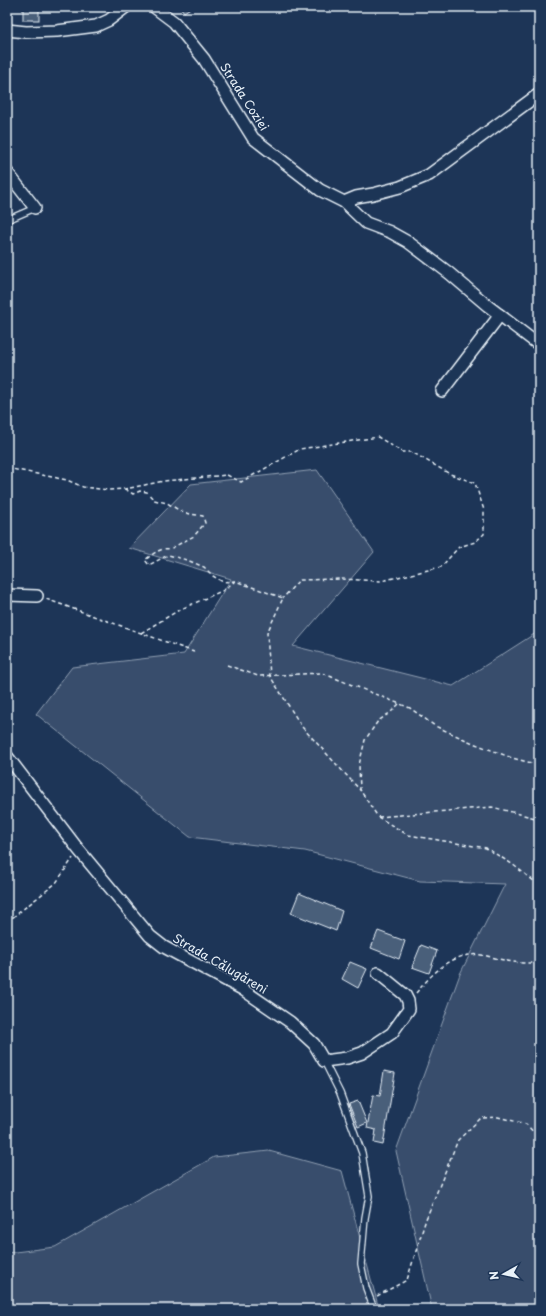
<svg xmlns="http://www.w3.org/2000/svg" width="546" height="1316" viewBox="0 0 546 1316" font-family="'Playpen Sans',sans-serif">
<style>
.green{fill:#374d6c;stroke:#909fb2}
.building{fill:#495e7a;stroke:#e8f1f8}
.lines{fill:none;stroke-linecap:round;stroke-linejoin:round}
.lane-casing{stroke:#e8f1f8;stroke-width:8}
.street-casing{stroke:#e8f1f8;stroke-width:14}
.path{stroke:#e8f1f8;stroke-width:1.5;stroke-dasharray:4 3;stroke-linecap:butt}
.lane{stroke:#1d3557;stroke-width:5.5}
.street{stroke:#1d3557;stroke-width:11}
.labels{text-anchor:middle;stroke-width:3;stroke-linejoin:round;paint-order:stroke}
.street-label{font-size:12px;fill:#e8f1f8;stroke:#1d3557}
</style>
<rect width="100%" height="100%" fill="#1d3557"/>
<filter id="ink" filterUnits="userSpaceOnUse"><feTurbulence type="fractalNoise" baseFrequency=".025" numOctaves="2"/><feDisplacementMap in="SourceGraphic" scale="8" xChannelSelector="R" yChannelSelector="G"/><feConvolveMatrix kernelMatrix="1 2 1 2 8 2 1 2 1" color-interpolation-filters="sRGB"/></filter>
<g filter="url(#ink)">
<g class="green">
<path d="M317,470l57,82 -81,94 160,40 86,-55v678h-107l-36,-158 64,-177 45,-90 -85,-3 -115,-30 -115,-14 -154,-123 36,-47 112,-13 47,-75 -102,-31 62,-64z"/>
<path d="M269,1151l73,20 37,138h-372v-56l48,-6 159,-90z"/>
</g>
<g class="building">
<rect x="23" y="7" width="16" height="13"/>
<path d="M180,7h12l-8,5z"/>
<path d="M299,893l43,18 -6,20 -45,-18z"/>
<path d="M378,931l27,10 -6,18 -28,-11z"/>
<path d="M421,945l16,6 -8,22 -17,-6z"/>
<path d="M350,962l17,7 -9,19 -16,-9z"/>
<path d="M384,1071l11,2 -12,72 -9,-2 2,-13 -9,-2 6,-33 7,1z"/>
<path d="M358,1101l9,22 -9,4 -9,-23z"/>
</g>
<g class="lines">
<g class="lane-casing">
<g id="lane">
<path d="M7,220l28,-12"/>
<path d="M324,1061l16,32 22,60 7,43 -4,22 -4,46 5,24 8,21"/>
</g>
</g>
<g class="street-casing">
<g id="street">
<path d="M154,7l20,15 30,37 49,79 67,52 24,12 22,21 24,9 18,10 41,31 39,33 51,39"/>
<path d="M7,30l19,2 31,-1 39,-5 13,-6 17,-13"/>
<path d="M7,172l28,36"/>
<path d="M344,202l12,-5 17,-3 27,-7 29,-12 110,-81"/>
<path d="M442,391l58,-76"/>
<path d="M7,595l30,1"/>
<path d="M7,756l71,93 72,87 14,11 78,42 48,33 24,22 10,17 23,-3 15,-5 30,-20 17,-24 -1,-8 -3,-6 -27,-22"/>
</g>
</g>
<g class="path">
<path d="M7,468l60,12 16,7 25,3 17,-1 39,-8 63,-6 14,7 59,-33 78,-12 24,15h10l38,22 25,9 9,27v24l-9,8 -16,5 -18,20 -60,14 -41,-2 -41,1 -16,18"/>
<path d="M125,489l8,5 7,-3 7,1 7,8 13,3 17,10 19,3 2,7 -11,13 -24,13c-9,-2 -17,5 -25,11l4,5 19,-10 19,5 17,7 9,9 10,6 12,-1 48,17 -16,35 3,43 32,51 59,64"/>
<path d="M46,599l148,53"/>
<path d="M141,633l38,-23 45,-20 11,-9"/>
<path d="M227,665l31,11 64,-3 88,35 25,18 38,17 39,15 27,7"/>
<path d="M399,704l-8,8 -13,9 -13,19 -6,25 1,25 18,27 30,18 78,13 26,16 27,21"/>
<path d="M378,817l114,-10 47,12"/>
<path d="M7,922l49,-39 17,-25"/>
<path d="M416,993c19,-23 42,-46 75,-36 16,4 31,8 48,5"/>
<path d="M377,1296l30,-16 19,-61 32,-79 23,-22 17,-1 28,7 13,14"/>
</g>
<use href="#lane" class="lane"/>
<use href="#street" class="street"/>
</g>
</g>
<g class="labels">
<g class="street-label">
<text transform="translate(244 97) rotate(57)" y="4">Strada Coziei</text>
<text transform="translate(220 964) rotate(30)" y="4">Strada Călugăreni</text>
</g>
</g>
<rect width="546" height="1316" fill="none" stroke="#1d3557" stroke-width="24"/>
<rect x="12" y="12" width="522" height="1292" fill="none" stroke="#e8f1f8" stroke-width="1.5" filter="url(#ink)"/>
<g transform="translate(504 1274) rotate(262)" stroke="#1d3557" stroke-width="3" paint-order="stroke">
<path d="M0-3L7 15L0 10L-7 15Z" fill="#e8f1f8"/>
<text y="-6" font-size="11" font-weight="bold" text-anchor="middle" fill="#e8f1f8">N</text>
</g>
</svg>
